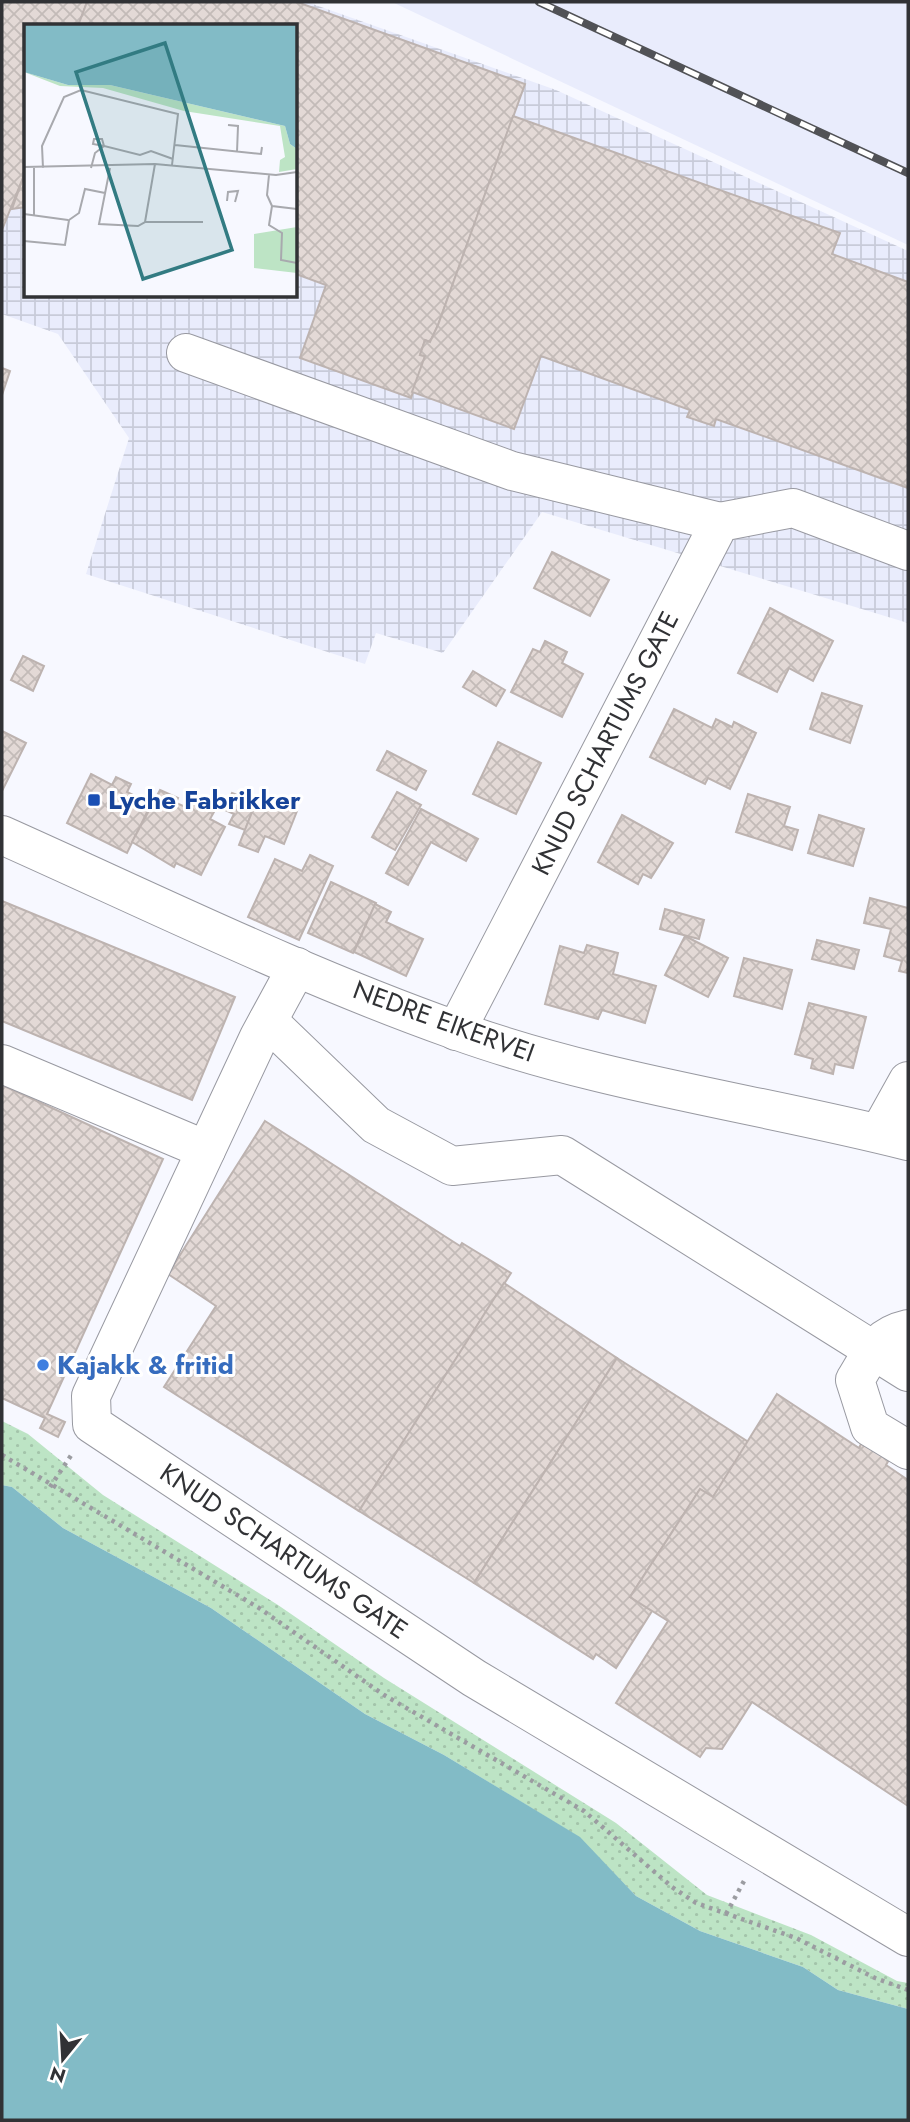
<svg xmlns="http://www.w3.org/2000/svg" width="910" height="2122" viewBox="0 0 910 2122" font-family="Jost,sans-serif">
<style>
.built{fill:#e9ecfc}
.industrial{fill:url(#industrial-grid);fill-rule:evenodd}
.park{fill:url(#park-dots)}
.water{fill:#82bbc6}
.building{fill:url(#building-cross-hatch);stroke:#bdb3b0;stroke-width:2}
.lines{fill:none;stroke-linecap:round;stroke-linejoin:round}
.minor-casing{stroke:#9899a1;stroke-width:40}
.major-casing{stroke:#9899a1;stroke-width:40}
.path{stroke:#9b9ca1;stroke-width:4.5;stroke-dasharray:3.5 5;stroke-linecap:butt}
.minor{stroke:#fff;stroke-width:38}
.major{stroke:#fff;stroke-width:38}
.rail-casing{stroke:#515256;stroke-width:8}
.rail{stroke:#fff;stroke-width:5;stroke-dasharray:16;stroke-linecap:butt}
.transit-dot{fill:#1a4fb4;stroke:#fff;stroke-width:2.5}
.shop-dot{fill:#3f7fe0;stroke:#fff;stroke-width:2.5}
.labels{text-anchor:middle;stroke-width:6;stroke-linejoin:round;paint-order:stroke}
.street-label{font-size:26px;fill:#313235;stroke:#fff}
.transit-label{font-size:26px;font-weight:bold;fill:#164399;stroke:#fff;text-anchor:start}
.shop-label{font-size:26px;font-weight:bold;fill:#366cbe;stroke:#fff;text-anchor:start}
.inset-road{fill:none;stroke:#a8a9ae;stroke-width:2}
.view{fill:#327b82;fill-opacity:0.15;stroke:#327b82;stroke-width:3.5}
.inset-edge{fill:none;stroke:#313235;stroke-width:3.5}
</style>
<defs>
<pattern id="industrial-grid" width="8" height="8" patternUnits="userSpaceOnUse" patternTransform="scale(1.75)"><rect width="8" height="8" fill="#e9ecfc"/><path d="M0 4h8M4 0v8" fill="none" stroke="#c8cbd9"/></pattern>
<pattern id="park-dots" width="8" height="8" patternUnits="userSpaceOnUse" patternTransform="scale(1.75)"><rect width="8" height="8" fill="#bde4c5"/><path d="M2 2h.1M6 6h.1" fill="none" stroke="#a3c4aa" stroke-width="1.8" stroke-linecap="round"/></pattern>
<pattern id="building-cross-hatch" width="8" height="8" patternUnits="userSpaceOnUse" patternTransform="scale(1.75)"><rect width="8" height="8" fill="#e3d9d6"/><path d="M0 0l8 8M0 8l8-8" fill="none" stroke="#c3bbb8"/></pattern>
</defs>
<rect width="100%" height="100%" fill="#f7f8ff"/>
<path class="built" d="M392,2h516v243z"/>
<path class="industrial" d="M2,2h305l249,88 352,161v372l-366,-111 -99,141 -67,-20 -11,31 -279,-90 43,-136 -71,-104 -56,-20zM26,26h270v270h-270z"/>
<path class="park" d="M2,1421l26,13 75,61 175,110 106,73 232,145 91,72 104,40 86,46 11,2v26l-70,-19 -35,-23 -103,-36 -64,-35 -57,-59 -135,-82 -79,-41 -154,-106 -148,-80 -51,-41 -10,-2z"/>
<path class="water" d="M2,1485l10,2 51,41 148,80 154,106 79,41 136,82 56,59 64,35 103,36 35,23 70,19v111h-906z"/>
<g class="building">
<path d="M2,2h85l-9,24h-52v144l-24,60z"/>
<path d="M87,2h210l228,82 -87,241 -8,17 -5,-2 -5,15 5,1 -14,42 -111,-40 26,-73 -30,-11v-248h-218z"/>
<path d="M513,116l327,117 -8,21 76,28v206l-192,-69 -2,7 -27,-9 3,-7 -149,-54 -27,73 -102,-37 13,-36 -5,-1 5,-15 5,2 8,-17z"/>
<path d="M26,170v37l-14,2z"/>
<path d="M2,368l8,3 -8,24z"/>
<path d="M552,552l57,28 -19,36 -56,-28z"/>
<path d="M770,608l63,33 -20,40 -24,-13 -12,24 -39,-19z"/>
<path d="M545,641l22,11 -5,11 21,11 -21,43 -51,-25 22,-43 7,3z"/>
<path d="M23,656l21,10 -11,25 -22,-11z"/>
<path d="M473,671l32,19 -9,16 -33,-19z"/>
<path d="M822,693l40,13 -12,37 -40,-14z"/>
<path d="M674,709l38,19 4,-9 16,8 2,-5 22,11 -26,56 -22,-11 -3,6 -55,-27z"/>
<path d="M2,731l24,12 -24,48z"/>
<path d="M498,742l43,21 -25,51 -43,-20z"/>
<path d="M387,751l39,20 -10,19 -39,-20z"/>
<path d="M91,774l21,11 4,-8 15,7 -4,8 24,12 -24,49 -60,-30z"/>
<path d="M160,790l18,8 -2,5 12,5 3,-7 23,11 -4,7 15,8 -24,48 -25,-12 -2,4 -42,-25z"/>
<path d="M397,792l24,13 -26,45 -23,-13z"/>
<path d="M232,793l24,9 -11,28 -16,-6 5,-10 -9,-4z"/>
<path d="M748,794l42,13 -6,19 14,4 -6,20 -56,-18z"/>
<path d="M256,802l16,7 3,-7 22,9 -13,33 -19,-8 -7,16 -19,-7z"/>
<path d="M421,809l57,30 -12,22 -35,-19 -23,43 -22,-12z"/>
<path d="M622,815l51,28 -22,35 -8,-4 -5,10 -40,-22z"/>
<path d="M819,815l45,14 -11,37 -45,-13z"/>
<path d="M310,855l23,11 -34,74 -51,-23 27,-58 27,12z"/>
<path d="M331,882l45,21 -23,50 -45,-20z"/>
<path d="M870,898l38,10v65l-9,-2 3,-10 -18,-5 7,-27 -27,-6z"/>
<path d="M2,901l233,96 -43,103 -190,-79z"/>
<path d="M375,904l16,8 -5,10 37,17 -17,37 -52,-24z"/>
<path d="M665,909l39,11 -5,19 -39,-10z"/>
<path d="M685,936l43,22 -20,39 -43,-22z"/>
<path d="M817,940l42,10 -5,19 -42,-10z"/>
<path d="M587,945l31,8 -5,21 43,12 -11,37 -43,-13 -4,9 -53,-15 15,-58 24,7z"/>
<path d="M744,958l48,12 -10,39 -48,-13z"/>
<path d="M809,1003l57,14 -13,51 -18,-4 -2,10 -22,-6 2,-9 -18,-5z"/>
<path d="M2,1085l161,74 -116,255 18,8 -7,15 -18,-9 5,-10 -43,-20z"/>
<path d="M265,1121l195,125 2,-3 49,30 -152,238 -195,-124 52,-81 -48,-32z"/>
<path d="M504,1283l113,75 -143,225 -115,-72z"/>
<path d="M617,1358l130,83v3l-34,53 -13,-8 -70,108 22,14 -36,57 -20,-14 -3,5 -119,-76z"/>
<path d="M777,1394l82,54 4,-8 27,18 -4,7 22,15v326l-156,-104 -30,47 -16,-1 -6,9 -84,-54 52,-82 -38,-24 70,-108 13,8z"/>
</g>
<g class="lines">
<g class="minor-casing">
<g id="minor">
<path d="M186,353l326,118 208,51"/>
<path d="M297,967l-38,70 -168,359 1,28 382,254 434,259"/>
<path d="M268,1021l108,104 76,41 110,-11 346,217"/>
<path d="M456,1031l264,-509 73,-14 115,43"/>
<path d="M2,1064l204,86"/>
<path d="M879,1133l29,-52"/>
<path d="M908,1329c-31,7 -37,25 -53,51l15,47 38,23"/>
</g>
</g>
<g class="major-casing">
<path id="major" d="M2,835c150,67 298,140 453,195 147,53 303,73 453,111"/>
</g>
<g class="path">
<path d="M2,1455l257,153 125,87 200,116 88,76 24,16 100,35 79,40 33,12"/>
<path d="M50,1487l22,-33"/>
<path d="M726,1914l18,-33"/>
</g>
<use href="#minor" class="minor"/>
<use href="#major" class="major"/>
<g class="rail-casing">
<path id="rail" d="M539,2l369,171"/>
</g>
<use href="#rail" class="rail"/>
</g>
<rect class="transit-dot" x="87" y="793" width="14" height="14" rx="3.5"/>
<circle class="shop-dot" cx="43" cy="1365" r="7"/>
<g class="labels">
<g class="street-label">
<text transform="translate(605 743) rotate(-63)" y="9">KNUD SCHARTUMS GATE</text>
<text transform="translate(444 1021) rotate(20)" y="9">NEDRE EIKERVEI</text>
<text transform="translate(284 1551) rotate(34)" y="9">KNUD SCHARTUMS GATE</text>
</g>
<g class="transit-label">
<text x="108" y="809">Lyche Fabrikker</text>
</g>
<g class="shop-label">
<text x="57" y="1374">Kajakk &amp; fritid</text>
</g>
</g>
<g transform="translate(24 24)">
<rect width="273" height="273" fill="#f7f8ff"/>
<path d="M273,203v46l-43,-5v-34z" fill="#bde4c5"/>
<path d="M0,48l44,13h42l175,41 5,18 7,5v20l-18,3 1,-12 5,-3 -5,-31 -96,-15 -81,-23 -43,-2z" fill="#bde4c5"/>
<path d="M0,0h273v125l-7,-5 -5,-18 -175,-41h-42l-44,-13z" fill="#82bbc6"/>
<path class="inset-road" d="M204,101l10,1 -1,26M151,121l86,9 1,-7M80,122l-11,-2 1,-5h8l2,7 36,9 11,-4 22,8M0,143l131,-3 121,11 21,-3M19,144l-1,-22 22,-49 17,-7 97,24 -6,51M67,144l4,-15 9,-7M86,144l-11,56 39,2 7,-4 10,-58M245,151l-2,20 5,11 25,3M203,177l1,-9 10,-1 -3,11M248,182l-3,19 13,8 -1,27 16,3M0,190l44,6M10,192v-48M121,198h58M0,217l41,4 4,-25 10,-7 6,-24 20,4"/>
<path class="view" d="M141,19l67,207 -89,29 -67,-207z"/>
<rect width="273" height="273" class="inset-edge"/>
</g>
<rect width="910" height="2122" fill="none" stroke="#313235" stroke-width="7"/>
<g transform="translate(63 2059) rotate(198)" stroke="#ffffff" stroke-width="5" paint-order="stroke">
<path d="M0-5L12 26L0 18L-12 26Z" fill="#313235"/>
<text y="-10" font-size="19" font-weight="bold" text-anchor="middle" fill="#313235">N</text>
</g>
</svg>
